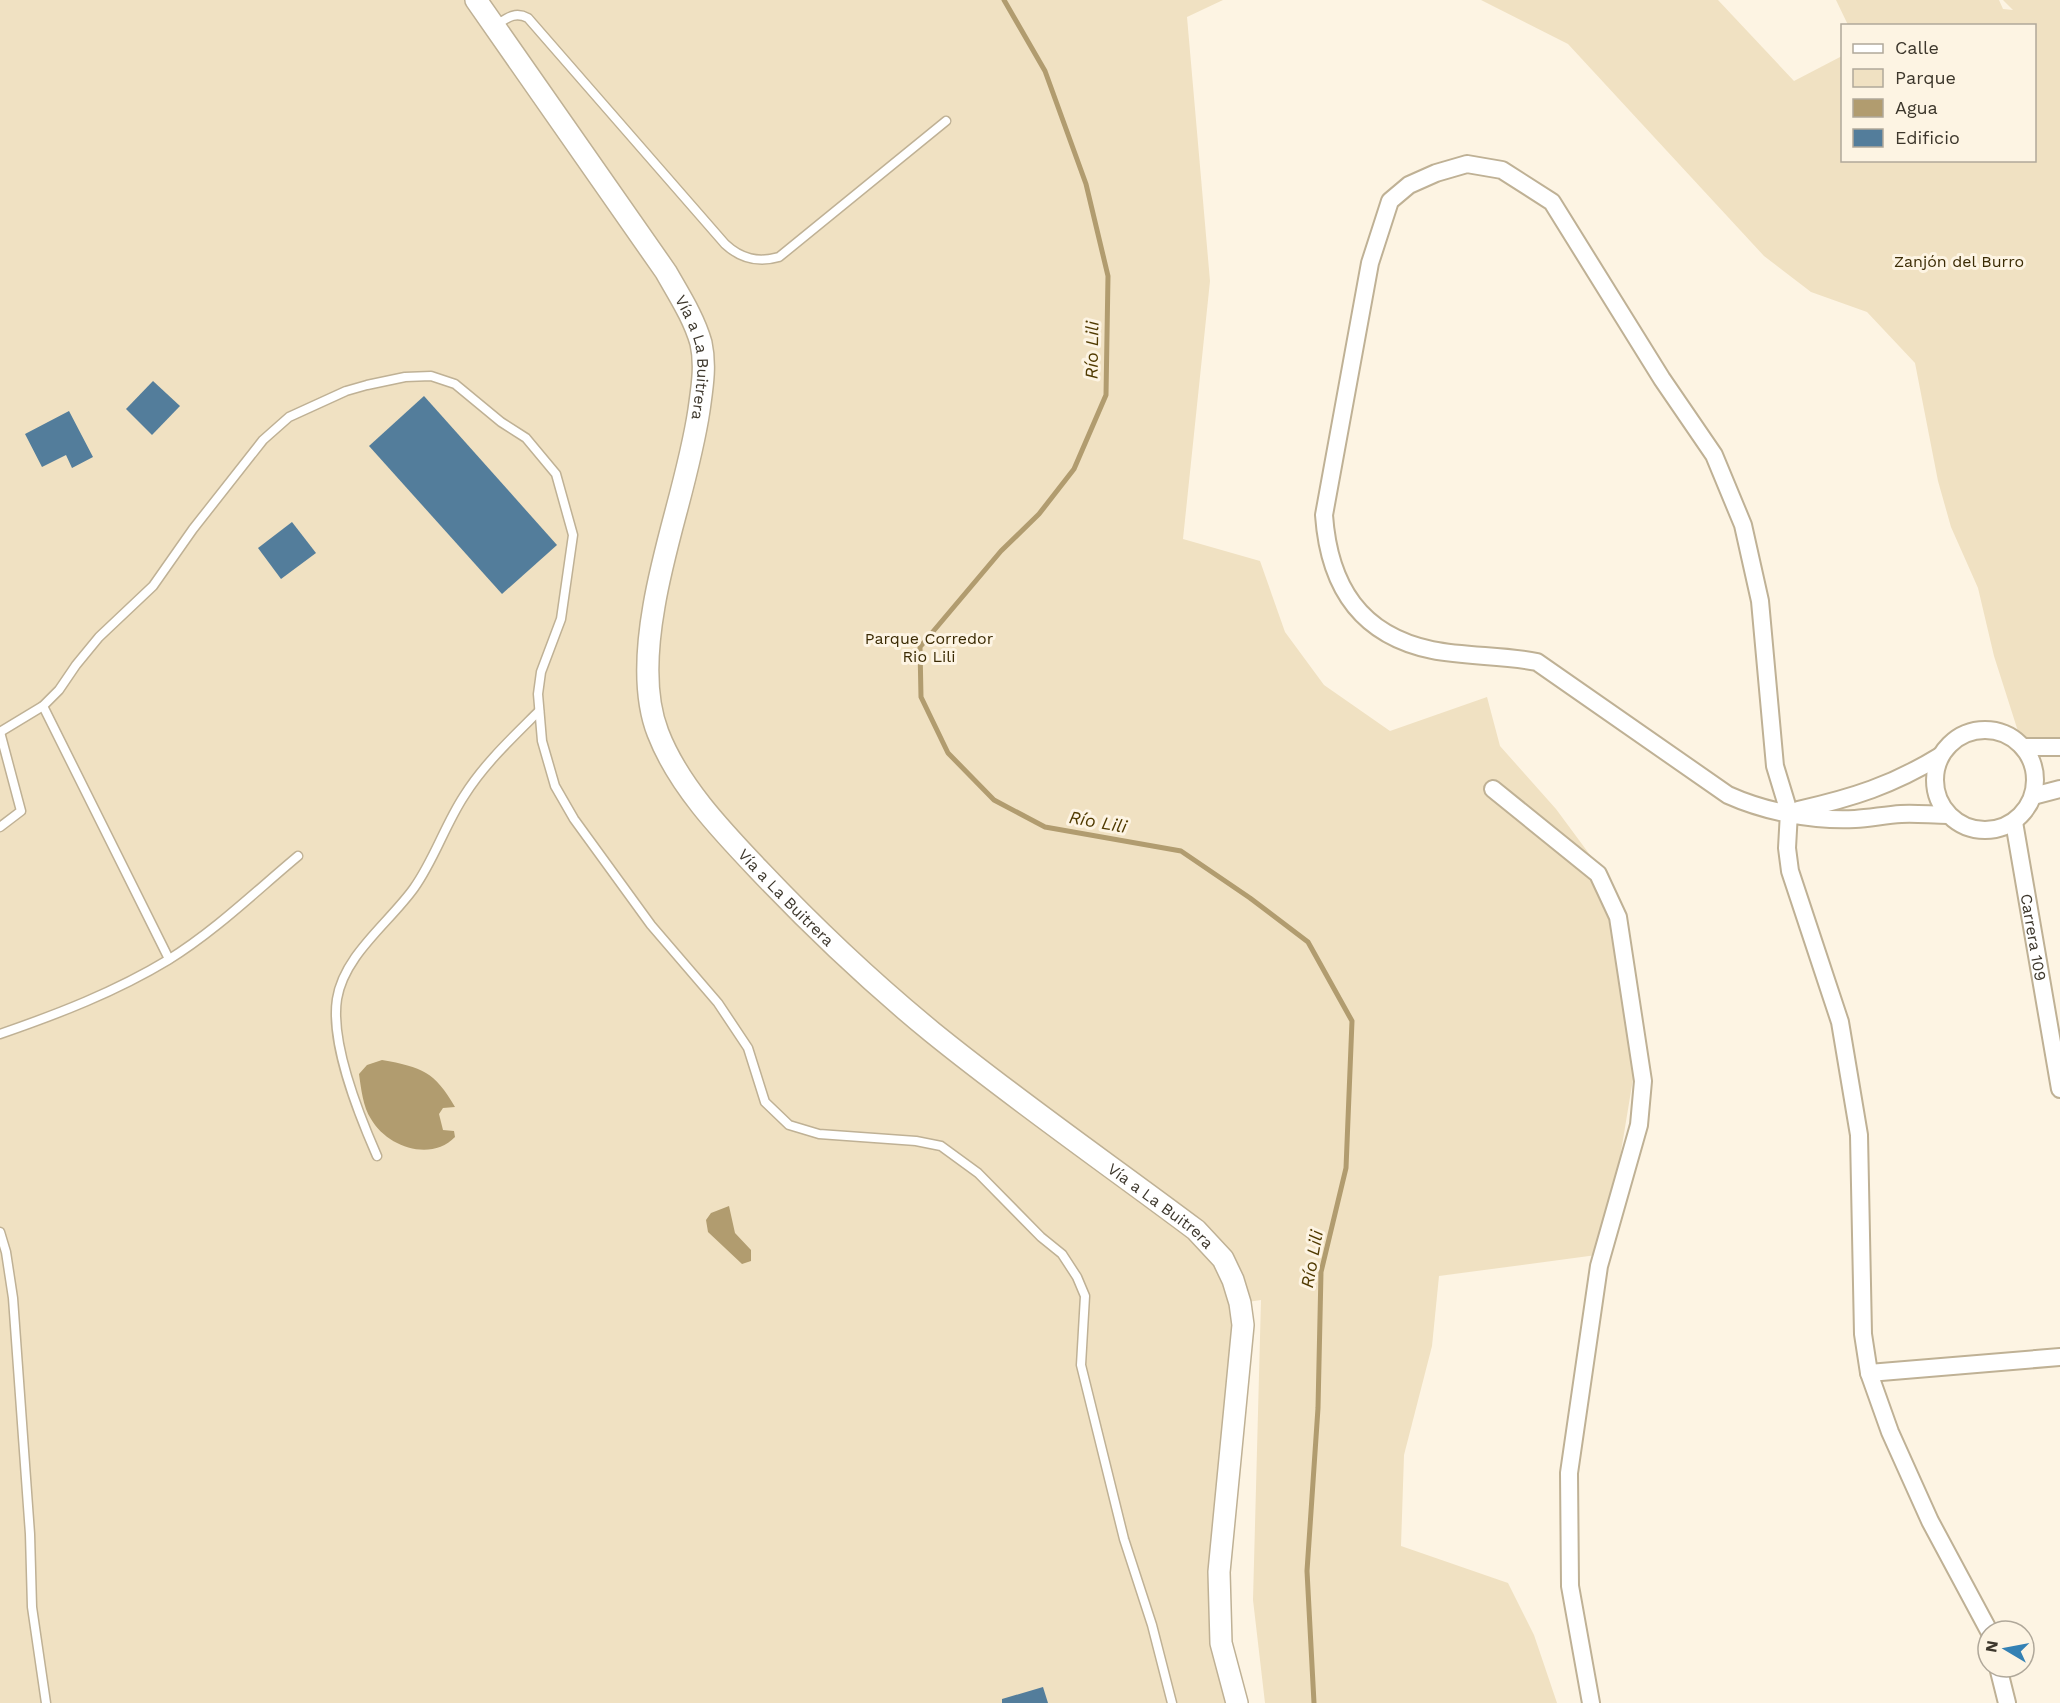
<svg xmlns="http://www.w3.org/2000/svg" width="2060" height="1703" viewBox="0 0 2060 1703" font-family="'Work Sans',sans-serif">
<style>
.green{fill:#f0e1c2}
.water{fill:#b19c6f}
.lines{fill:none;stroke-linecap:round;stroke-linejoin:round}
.stream{stroke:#b19c6f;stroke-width:5}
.building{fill:#537d9b}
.service-casing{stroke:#bfb195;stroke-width:11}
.minor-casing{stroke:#bfb195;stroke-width:20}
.tertiary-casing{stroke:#bfb195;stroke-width:24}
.service{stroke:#fff;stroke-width:8}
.minor{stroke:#fff;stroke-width:16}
.tertiary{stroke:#fff;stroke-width:21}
.labels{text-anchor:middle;stroke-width:6;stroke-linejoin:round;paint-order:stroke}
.park-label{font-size:16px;fill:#3b2b04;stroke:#fdf4e3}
.street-label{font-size:16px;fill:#3d372c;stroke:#fdf4e3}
.water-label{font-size:18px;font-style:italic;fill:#503a00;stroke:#fdf4e3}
</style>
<rect width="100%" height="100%" fill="#fdf4e3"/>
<g class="green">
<path d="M0,0h1223l-36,17 23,264 -27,258 77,22 25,71 39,53 66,46 97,-34 13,49 56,63 54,73 28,167 -34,205 -165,22 -7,70 -28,109 -3,91 107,37 26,52 23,68h-292l-12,-103 8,-300 -20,3 -22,269 18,131h-1237z"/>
<path d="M1481,0h237l76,81 48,-25v104h192v-134l-186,-1 -12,-25h163l4,9 10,1 -10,-10h57v747h-37l-29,-91 -16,-68 -27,-61 -13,-46 -23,-118 -48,-51 -56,-20 -47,-36 -196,-212z"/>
</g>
<g class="water">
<path d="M382,1060c40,7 53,12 73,47l-12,1 -4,6 4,16 11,1 1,6c-24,25 -68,10 -84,-18 -8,-12 -10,-31 -12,-45l8,-9z"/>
<path d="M729,1206l6,27 16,17v11l-9,3 -34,-32 -2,-12 5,-7z"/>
</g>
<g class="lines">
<path class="stream" d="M1004,0l41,71 41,113 22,92 -2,119 -32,74 -35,45 -38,37 -81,96 1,50 27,56 46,47 51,27 136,24 69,47 58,44 44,79 -6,147 -25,104 -3,136 -11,163 7,132"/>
</g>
<g class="building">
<path d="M153,381l27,25 -28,29 -26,-26z"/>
<path d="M424,396l133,149 -55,49 -133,-148z"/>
<path d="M69,411l24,46 -21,11 -6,-13 -24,12 -17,-33z"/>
<path d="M292,522l24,31 -35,26 -23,-31z"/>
<path d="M1043,1687l5,16h-46v-4z"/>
</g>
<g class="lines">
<g class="service-casing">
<g id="service">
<path d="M496,25c11,-7 19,-14 32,-7l197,226c16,15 33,19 54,13l167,-136"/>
<path d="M43,706l126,253"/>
<path d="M0,732l43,-26 16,-16 17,-25 23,-28 54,-51 40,-57 70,-89 26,-23 57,-26 21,-6 38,-8 26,-1 24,8 46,38 25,16 30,36 17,61 -12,84 -20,53 -3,22 4,47 13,45 19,33 77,106 67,78 30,45 17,54 24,23 30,9 97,7 25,5 37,27 63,64 21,17 15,23 8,19 -4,69 43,174 28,86 20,78"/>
<path d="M0,732l21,79 -21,16"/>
<path d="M0,1034c58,-20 115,-42 168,-74 47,-29 88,-69 130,-104"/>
<path d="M377,1156c-18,-41 -47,-112 -40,-157 7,-44 52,-76 77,-111 20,-28 31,-63 50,-92 20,-32 48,-58 75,-85"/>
<path d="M0,1232l6,20 7,46 17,236 2,73 14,96"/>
</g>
</g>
<g class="minor-casing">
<g id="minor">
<circle cx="1985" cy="780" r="50"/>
<path d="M2023,747h37"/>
<path d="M1493,789l105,85 20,43 25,164 -4,44 -40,141 -30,207 1,113 21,117"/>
<path d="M2033,796l27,-7"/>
<path d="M1798,810c54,-12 95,-25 142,-54"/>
<path d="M1948,815c-16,0 -32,-2 -47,-1 -15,1 -31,4 -46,5 -42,2 -89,-7 -127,-24l-191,-133c-34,-7 -70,-5 -105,-12 -72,-15 -103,-64 -108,-135l46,-252 20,-62 19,-16 27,-12 31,-9 35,6 50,32 110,177 52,76 29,70 17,76 15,165 14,46 -2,36 3,23 50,151 19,113 4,199 6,39 21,59 40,89 59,110"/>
<path id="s1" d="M2014,822l46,267"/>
<path d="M1869,1373l191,-16"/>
<path d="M1998,1667l9,36"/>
</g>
</g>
<g class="tertiary-casing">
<g id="tertiary">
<path id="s2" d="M476,0l190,272c13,23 28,46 35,71 5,23 1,45 -2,67 -10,67 -34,130 -45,196 -7,40 -11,89 4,127 20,52 63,97 101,137 54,57 112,112 173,162 85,69 176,132 264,198l27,29 10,21 7,23 3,22 -24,247 2,71 16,60"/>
</g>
</g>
<use href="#service" class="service"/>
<use href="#minor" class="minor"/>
<use href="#tertiary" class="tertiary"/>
</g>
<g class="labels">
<g class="park-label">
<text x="1959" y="267">Zanjón del Burro</text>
<text x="929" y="644">Parque Corredor<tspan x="929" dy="18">Rio Lili</tspan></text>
</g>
<g class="street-label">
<text dy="6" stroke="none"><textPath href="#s2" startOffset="424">Vía a La Buitrera</textPath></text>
<text dy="6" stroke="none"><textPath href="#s2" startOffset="1018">Vía a La Buitrera</textPath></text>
<text dy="6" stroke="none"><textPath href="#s1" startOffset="117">Carrera 109</textPath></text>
<text dy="6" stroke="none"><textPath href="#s2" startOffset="1504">Vía a La Buitrera</textPath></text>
</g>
<g class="water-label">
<text transform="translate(1092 350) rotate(-89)" y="6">Río Lili</text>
<text transform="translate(1098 822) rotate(10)" y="6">Río Lili</text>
<text transform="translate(1312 1259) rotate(-80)" y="6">Río Lili</text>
</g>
</g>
<rect x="1841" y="24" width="195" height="138" fill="#fdf4e3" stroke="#b0a89a" stroke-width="1.5"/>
<rect x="1853" y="44" width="30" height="9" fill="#ffffff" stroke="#b0a89a" stroke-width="1.5"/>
<text x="1895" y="54" font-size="18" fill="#3d372c">Calle</text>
<rect x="1853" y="69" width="30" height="18" fill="#f0e1c2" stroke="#b0a89a" stroke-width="1.5"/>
<text x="1895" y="84" font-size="18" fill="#3d372c">Parque</text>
<rect x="1853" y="99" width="30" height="18" fill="#b19c6f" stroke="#b0a89a" stroke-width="1.5"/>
<text x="1895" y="114" font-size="18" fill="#3d372c">Agua</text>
<rect x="1853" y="129" width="30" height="18" fill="#537d9b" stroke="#b0a89a" stroke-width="1.5"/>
<text x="1895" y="144" font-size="18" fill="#3d372c">Edificio</text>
<g transform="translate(2006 1649) rotate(280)"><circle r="28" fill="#fdf4e3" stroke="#b0a89a" stroke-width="1.5"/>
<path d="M0-4.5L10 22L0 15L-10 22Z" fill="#3481b4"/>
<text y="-9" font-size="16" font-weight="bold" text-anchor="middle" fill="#3d372c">N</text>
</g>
</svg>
